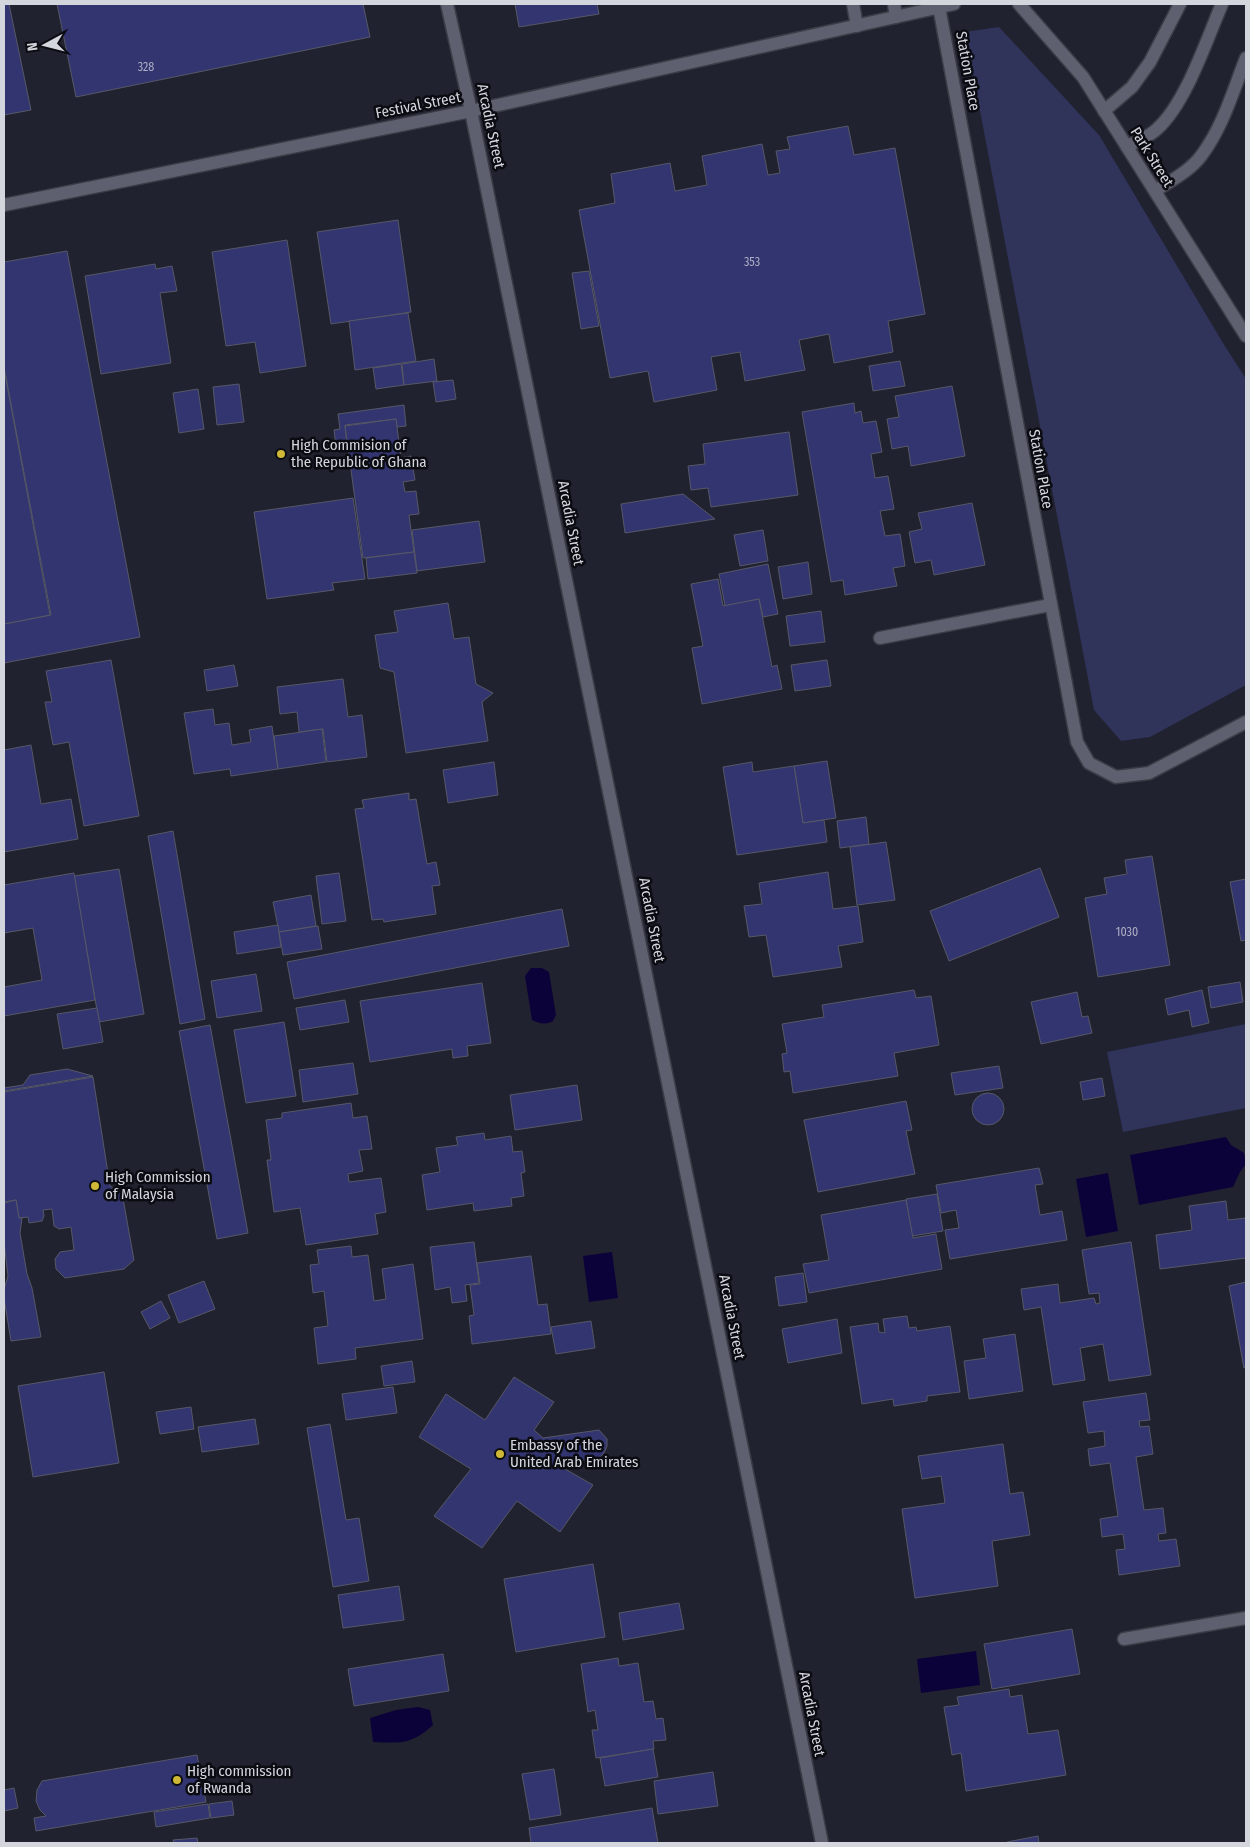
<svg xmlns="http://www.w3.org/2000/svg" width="1250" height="1847" viewBox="0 0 1250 1847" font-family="'Fira Sans Condensed',sans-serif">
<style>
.green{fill:#30335a}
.water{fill:#0c023a}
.building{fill:#333570;stroke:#565867}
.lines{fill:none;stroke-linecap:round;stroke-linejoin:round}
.lane-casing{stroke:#3a3c46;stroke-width:15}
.street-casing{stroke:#3a3c46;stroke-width:15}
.secondary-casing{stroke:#3a3c46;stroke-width:15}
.lane{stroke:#5e606f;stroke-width:12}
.street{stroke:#5e606f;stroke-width:12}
.secondary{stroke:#5e606f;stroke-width:12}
.poi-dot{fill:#cfb837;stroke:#0b0c12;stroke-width:2}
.labels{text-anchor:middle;stroke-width:5;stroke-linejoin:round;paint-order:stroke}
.number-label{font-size:12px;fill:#acaec2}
.street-label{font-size:15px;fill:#d4d6de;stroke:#0b0c12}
.poi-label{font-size:15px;fill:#d4d6de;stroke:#0b0c12;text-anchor:start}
</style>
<rect width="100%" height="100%" fill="#20222f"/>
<g class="green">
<path d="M999,27l100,108 124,208 23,36v306l-96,52 -29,4 -27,-31 -129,-678z"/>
<path d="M1246,1024v84l-123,24 -16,-80z"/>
</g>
<g class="water">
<path d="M531,968h11l7,4 7,43 -3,6c-8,4 -13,3 -21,-1l-7,-44z"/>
<path d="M1226,1137l5,8 13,8 2,11 -6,8 -7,15 -94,18 -9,-50z"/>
<path d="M1108,1173l10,58 -32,6 -10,-58z"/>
<path d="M612,1252l6,46 -29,4 -6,-46z"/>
<path d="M976,1651l4,34 -59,8 -4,-34z"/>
<path d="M418,1707l12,3 3,15c-22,20 -32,18 -60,17l-3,-24 26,-8z"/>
</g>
<g class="building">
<path d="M4,4h5l22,106 -27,5z"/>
<path d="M57,4h306l7,33 -294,60z"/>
<path d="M515,4h82l2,10 -80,13z"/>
<path d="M848,126l6,29 41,-7 30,166 -37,7 5,31 -59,11 -5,-29 -30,6 6,30 -60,11 -5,-29 -29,5 6,33 -63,12 -6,-31 -38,7 -31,-168 36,-7 -4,-29 59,-11 5,28 32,-6 -5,-29 60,-12 6,31 12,-2 -4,-22 14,-2 -3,-12z"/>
<path d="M398,220l13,92 -80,12 -14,-92z"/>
<path d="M287,240l19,126 -46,7 -5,-31 -29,4 -14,-94z"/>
<path d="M67,251l73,386 -136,26v-39l47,-9 -47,-248v-105z"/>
<path d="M155,264l1,5 16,-3 5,25 -17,2 11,70 -70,11 -16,-98z"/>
<path d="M589,271l10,55 -18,3 -9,-56z"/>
<path d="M408,313l8,48 -61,9 -6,-49z"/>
<path d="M434,359l3,22 -33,4 -2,-21z"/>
<path d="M900,361l5,25 -32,5 -4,-25z"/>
<path d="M401,364l3,21 -28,4 -3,-21z"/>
<path d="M4,369l46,246 -46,9z"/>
<path d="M453,380l3,19 -20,3 -3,-20z"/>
<path d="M239,384l5,38 -27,3 -4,-38z"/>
<path d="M952,386l13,70 -54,10 -3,-20 -16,3 -5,-30 12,-2 -4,-21z"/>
<path d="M198,389l6,40 -25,4 -6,-40z"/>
<path d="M854,403l1,10 6,-2 2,12 13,-2 6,31 -11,2 4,24 13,-2 6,33 -14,2 5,25 15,-2 5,32 -12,2 4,18 -52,9 -2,-15 -12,2 -29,-170z"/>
<path d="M404,405l2,21 -9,1 -1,-8 -51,6 2,20 -11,1 -2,-16 6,-1 -2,-15z"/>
<path d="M396,419l5,39 10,-2 4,24 -12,2 2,10 11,-1 3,23 -10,1 5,37 -51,6 -18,-132z"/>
<path d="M789,432l9,63 -87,12 -3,-19 -17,2 -3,-24 17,-2 -2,-20z"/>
<path d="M683,494l32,25 -90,14 -4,-29z"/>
<path d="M353,498l12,81 -33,4 2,7 -67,9 -13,-87z"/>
<path d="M972,503l13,62 -51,10 -3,-15 -16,3 -6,-31 13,-3 -4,-16z"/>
<path d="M479,521l6,41 -68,9 -5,-41z"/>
<path d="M763,530l5,31 -28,5 -6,-31z"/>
<path d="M414,552l3,21 -49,6 -2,-21z"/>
<path d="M808,562l4,32 -29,5 -5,-32z"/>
<path d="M768,564l10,50 -15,3 -4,-18 -34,7 -6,-32z"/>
<path d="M718,579l5,27 36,-7 13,68 5,-2 5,24 -80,15 -10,-56 11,-2 -12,-62z"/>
<path d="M448,603l6,36 15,-2 7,47 17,9 -11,9 6,39 -82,12 -12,-81 -14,-4 -5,-33 23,-3 -4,-21z"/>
<path d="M821,611l4,31 -35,4 -4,-30z"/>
<path d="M111,660l28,156 -55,10 -15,-84 -16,3 -8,-43h7l-6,-31z"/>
<path d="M827,660l4,26 -36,5 -4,-26z"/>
<path d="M234,665l4,21 -31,5 -3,-21z"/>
<path d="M343,679l5,38 14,-2 5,42 -40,5 -4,-33 -24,3 -2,-20 -17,2 -3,-27z"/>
<path d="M213,709l2,16 14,-2 3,22 19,-3 -2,-12 23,-4 6,43 -47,7 -1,-7 -36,5 -10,-61z"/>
<path d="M322,729l4,33 -48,7 -4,-33z"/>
<path d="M31,745l10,59 30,-5 7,40 -74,13v-102z"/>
<path d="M827,761l9,57 -33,5 -9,-57z"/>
<path d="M494,762l4,33 -50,8 -5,-33z"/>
<path d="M752,762l1,10 41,-6 9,57 21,-3 3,22 -90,13 -14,-88z"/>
<path d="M409,793v7l7,-1 11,65 9,-2 4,23 -8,1 4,28 -52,8 -1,-3 -11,1 -17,-111 9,-1 -2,-8z"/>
<path d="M866,817l3,27 -29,4 -3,-27z"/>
<path d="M173,831l32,188 -25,5 -32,-188z"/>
<path d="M886,842l9,58 -38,5 -7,-58z"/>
<path d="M1152,856l18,109 -72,12 -13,-79 22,-4 -3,-16 23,-4 -2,-14z"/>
<path d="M1040,868l19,49 -110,44 -19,-50z"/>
<path d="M119,869l25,145 -45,8 -25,-146z"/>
<path d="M828,872l5,37 25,-3 5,36 -25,4 4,21 -69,10 -7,-42 -17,2 -5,-31 18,-2 -3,-21z"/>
<path d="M74,873l21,127 -91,16v-29l38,-7 -9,-52 -29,5v-48z"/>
<path d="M339,873l7,48 -24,3 -6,-48z"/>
<path d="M1246,879v61l-5,1 -11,-59z"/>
<path d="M311,895l5,31 -37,6 -6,-30z"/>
<path d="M562,909l7,37 -275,53 -7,-37z"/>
<path d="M278,925l3,22 -44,7 -3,-22z"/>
<path d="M318,926l4,23 -39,6 -4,-23z"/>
<path d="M256,974l6,37 -45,7 -6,-37z"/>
<path d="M1240,982l3,20 -32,6 -3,-21z"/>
<path d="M482,983l9,60 -24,3 1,10 -15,2 -1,-9 -82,13 -10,-61z"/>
<path d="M914,990l2,8 15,-2 8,49 -45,8 4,23 -105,17 -3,-22 -6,1 -2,-18 5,-1 -5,-29 42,-7 -2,-12z"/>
<path d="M1202,990l7,33 -17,4 -3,-17 -21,5 -3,-16z"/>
<path d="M1077,992l5,25 6,-1 4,17 -51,11 -10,-42z"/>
<path d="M345,1000l4,22 -49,8 -4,-22z"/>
<path d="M97,1008l6,34 -40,7 -6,-35z"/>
<path d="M284,1022l12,74 -50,7 -12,-73z"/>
<path d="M210,1025l38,208 -31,6 -38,-208z"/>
<path d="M353,1063l5,31 -55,8 -4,-32z"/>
<path d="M999,1066l4,22 -48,7 -4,-22z"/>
<path d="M67,1069l26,7 -89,15v-3l19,-3 7,-10z"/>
<path d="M93,1077l17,109 12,7 12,67 -10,9 -59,9 -9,-9 -1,-10 5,-7 14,-2 -3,-23 -12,2 -5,-3 -2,-17 -9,1 1,6 -2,5 -13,2 -1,-6 -9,1 -3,-18 -12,2v-110z"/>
<path d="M1102,1078l3,18 -22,4 -3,-18z"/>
<path d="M577,1085l5,35 -67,10 -5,-35z"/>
<circle cx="988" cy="1109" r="16"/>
<path d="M906,1101l6,29 -6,1 9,43 -97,18 -14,-72z"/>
<path d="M351,1103l2,15 14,-2 5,33 -13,1 4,21 -15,3 1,8 32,-4 5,34 -11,2 3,20 -72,11 -6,-37 -26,4 -7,-52h4l-5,-40 16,-2v-5z"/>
<path d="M484,1133l1,7 26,-4 2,16 9,-1 3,21 -4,1 3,23 -13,2 1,8 -38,5 -1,-8 -46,7 -5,-35 18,-3 -4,-24 22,-3 -2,-8z"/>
<path d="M1039,1168l4,16 -8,1 5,30 22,-4 5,29 -117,19 -5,-29 14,-2 -3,-18 -15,3 -5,-28z"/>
<path d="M937,1194l6,37 -31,5 -6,-37z"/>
<path d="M16,1200l3,18h3l-2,15 7,41 5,14 9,49 -30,4 -7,-43v-9l4,-13 -4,-34v-39z"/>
<path d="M906,1200l7,38 23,-4 6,35 -133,24 -6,-29 26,-4 -8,-45z"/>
<path d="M1226,1201l2,19 18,-2v40l-86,11 -4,-34 36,-5 -3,-24z"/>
<path d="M474,1242l5,41 -14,2 2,16 -15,2 -2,-16 -15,3 -5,-43z"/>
<path d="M1131,1242l20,133 -42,6 -6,-37 -23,4 5,32 -32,5 -12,-78 -17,3 -3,-21 37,-5 2,19 34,-5 2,6 4,-1 -1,-10 -10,1 -7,-44z"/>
<path d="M351,1246l1,11 16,-2 6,46 12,-2 -4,-30 31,-5 10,75 -68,9 1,11 -38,5 -4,-36 14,-2 -4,-35 -11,2 -3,-28 9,-1 -2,-14z"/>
<path d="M531,1256l7,49 9,-1 4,30 -79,10 -3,-28 5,-1 -4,-30 10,-1 -3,-21z"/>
<path d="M803,1273l4,29 -28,4 -4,-29z"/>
<path d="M204,1281l11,28 -36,14 -11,-28z"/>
<path d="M1246,1282v85l-2,1 -15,-82z"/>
<path d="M161,1301l9,17 -20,11 -9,-17z"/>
<path d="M907,1316l2,12 7,-1 1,4 33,-5 10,66 -33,4v5l-33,5 -1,-7 -31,5 -12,-77 28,-4 1,9 6,1 -2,-14z"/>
<path d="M837,1319l5,34 -54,10 -6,-34z"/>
<path d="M591,1321l4,27 -39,6 -5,-27z"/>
<path d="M1015,1334l8,57 -54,8 -5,-38 22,-3 -3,-19z"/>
<path d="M412,1361l3,21 -31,4 -3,-20z"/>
<path d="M104,1372l15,91 -86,14 -15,-91z"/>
<path d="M514,1377l40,25 -20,28 9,8 56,-8 8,9v7l-3,7 -5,5 -34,5v6l28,16 -33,47 -43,-31 -35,47 -48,-32 37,-47 -52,-32 27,-43 39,26z"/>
<path d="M393,1387l4,26 -51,7 -4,-26z"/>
<path d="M1146,1393l4,27 -11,1 1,6 9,-1 4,28 -17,3 8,53 19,-2 3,25 -8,1 1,7 17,-2 4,27 -61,9 -3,-25 9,-1 -2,-15 -21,3 -2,-18 18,-3 -8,-53 -20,3 -2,-17 17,-3 -1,-15 -16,2 -5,-31z"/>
<path d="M191,1407l3,22 -34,5 -4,-22z"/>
<path d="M255,1419l4,25 -57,8 -4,-25z"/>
<path d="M330,1424l16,96 13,-2 10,63 -36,6 -26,-159z"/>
<path d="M1003,1444l7,50 13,-2 7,43 -38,6 6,45 -83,12 -13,-89 43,-6 -4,-27 -19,3 -4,-23z"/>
<path d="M593,1564l12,73 -89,15 -12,-73z"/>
<path d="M399,1586l5,34 -61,8 -5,-33z"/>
<path d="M679,1603l5,26 -61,11 -4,-27z"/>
<path d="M1072,1629l8,45 -88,15 -8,-45z"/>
<path d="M443,1654l6,37 -95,15 -6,-37z"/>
<path d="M618,1658l1,8 19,-3 6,39 9,-1 3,18 7,-1 3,22 -13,1 1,8 -58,9 -4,-28h6l-3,-20 -7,2 -7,-48z"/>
<path d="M1009,1689l1,8 12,-2 6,39 30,-4 8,45 -100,16 -5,-38 -9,2 -8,-48 15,-2 -2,-8z"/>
<path d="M653,1749l5,28 -53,9 -5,-28z"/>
<path d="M197,1755l9,47 -170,29 -2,-13 12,-2 -6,-6 -4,-9 1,-11 5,-9z"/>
<path d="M554,1769l7,46 -31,5 -8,-46z"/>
<path d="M713,1772l5,34 -60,8 -4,-33z"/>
<path d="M14,1788l4,20 -14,3v-21z"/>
<path d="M232,1801l2,14 -23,3 -2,-14z"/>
<path d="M208,1804l2,14 -54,9 -2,-15z"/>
<path d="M652,1808l6,35h-127l-2,-15z"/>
<path d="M1038,1836l1,7h-32v-1z"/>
<path d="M197,1838l1,5h-24l-1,-3z"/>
</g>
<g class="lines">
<g class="lane-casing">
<g id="lane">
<path d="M853,4l4,22"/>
<path d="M894,4l2,13"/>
<path d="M1104,111l28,-24 18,-25 30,-58"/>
<path d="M1127,147c9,-6 22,-10 30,-18 29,-26 49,-88 65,-125"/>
<path d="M1155,191c15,-10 35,-20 46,-35 22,-29 32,-65 45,-98"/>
<path d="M880,638l170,-33"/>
<path d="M1124,1639l122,-21"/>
</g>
</g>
<g class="street-casing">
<g id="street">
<path d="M1019,4l64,73 163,259"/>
<path d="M939,7l138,735 12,21 27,14 33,-4 97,-51"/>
<path d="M4,205l467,-94 351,1732"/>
</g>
</g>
<g class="secondary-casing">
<path id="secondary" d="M447,4l24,107 483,-107"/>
</g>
<use href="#lane" class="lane"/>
<use href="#street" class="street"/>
<use href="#secondary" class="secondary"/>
</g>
<g class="poi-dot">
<circle cx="281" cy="454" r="5"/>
<circle cx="95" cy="1186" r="5"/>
<circle cx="500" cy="1454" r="5"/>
<circle cx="177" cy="1780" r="5"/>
</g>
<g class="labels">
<g class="number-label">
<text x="146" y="71">328</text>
<text x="752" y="266">353</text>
<text x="1127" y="936">1030</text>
</g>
<g class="street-label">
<text transform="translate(968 71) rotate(80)" y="5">Station Place</text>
<text transform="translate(418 105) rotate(-11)" y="5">Festival Street</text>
<text transform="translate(491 126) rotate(78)" y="5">Arcadia Street</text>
<text transform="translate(1152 157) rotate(58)" y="5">Park Street</text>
<text transform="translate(1041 469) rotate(80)" y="5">Station Place</text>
<text transform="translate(571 523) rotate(79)" y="5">Arcadia Street</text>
<text transform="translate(652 920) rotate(79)" y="5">Arcadia Street</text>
<text transform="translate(732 1317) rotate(79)" y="5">Arcadia Street</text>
<text transform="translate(812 1714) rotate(79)" y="5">Arcadia Street</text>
</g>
<g class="poi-label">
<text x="291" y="450">High Commision of<tspan x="291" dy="17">the Republic of Ghana</tspan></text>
<text x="105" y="1182">High Commission<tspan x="105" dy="17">of Malaysia</tspan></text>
<text x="510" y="1450">Embassy of the<tspan x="510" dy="17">United Arab Emirates</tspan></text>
<text x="187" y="1776">High commission<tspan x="187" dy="17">of Rwanda</tspan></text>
</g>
</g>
<rect width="1250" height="1847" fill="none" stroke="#d4d6de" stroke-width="10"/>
<g transform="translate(45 45) rotate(263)" stroke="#0b0c12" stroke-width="4" paint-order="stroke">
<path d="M0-4L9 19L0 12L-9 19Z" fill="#d4d6de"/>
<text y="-8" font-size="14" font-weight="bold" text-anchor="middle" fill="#d4d6de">N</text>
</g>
</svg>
